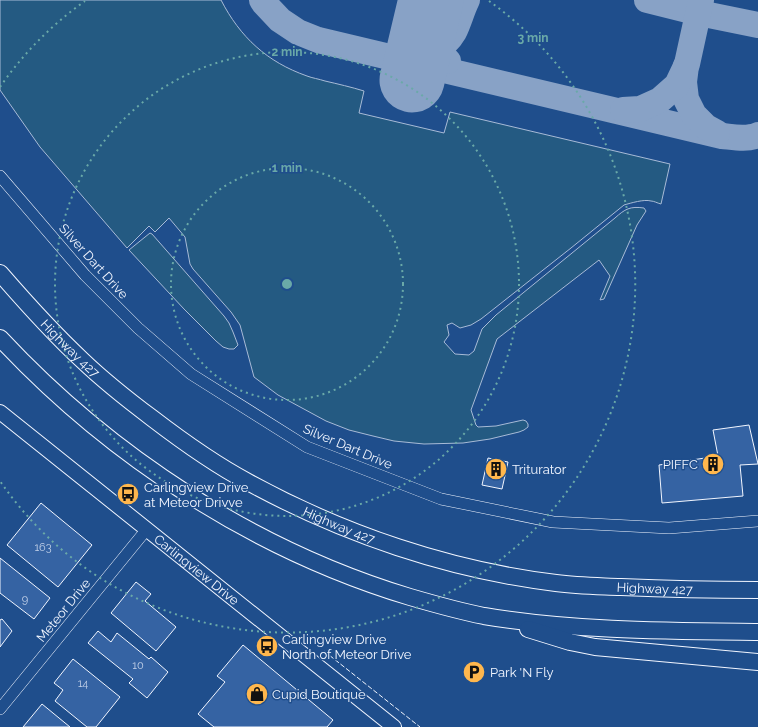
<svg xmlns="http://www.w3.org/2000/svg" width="758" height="727" viewBox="0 0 758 727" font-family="Raleway,sans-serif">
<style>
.green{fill:#245a82;stroke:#a8bbd7}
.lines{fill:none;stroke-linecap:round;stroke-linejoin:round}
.taxiway{stroke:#88a2c6;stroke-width:26}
.runway{stroke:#88a2c6;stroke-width:65}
.building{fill:#3563a3;stroke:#f2f6ff}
.minor-casing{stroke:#f2f6ff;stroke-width:12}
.major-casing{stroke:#f2f6ff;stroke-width:16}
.highway-casing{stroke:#f2f6ff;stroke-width:18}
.minor{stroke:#1f4e8c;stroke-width:11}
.major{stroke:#1f4e8c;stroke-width:14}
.highway{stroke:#1f4e8c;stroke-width:16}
.fence{stroke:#f2f6ff;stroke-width:1;stroke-dasharray:5 2;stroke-linecap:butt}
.ring{fill:none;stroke:#6aa9a8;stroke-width:2;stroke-dasharray:2 4}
.labels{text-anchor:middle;stroke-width:3;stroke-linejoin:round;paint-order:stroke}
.number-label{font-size:11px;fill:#c3d1e8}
.street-label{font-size:13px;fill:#f2f6ff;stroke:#1f4e8c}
.poi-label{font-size:13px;fill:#f2f6ff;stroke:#1f4e8c;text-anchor:start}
.centre{fill:#6aa9a8;stroke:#1f4e8c;stroke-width:2}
.ring-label{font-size:12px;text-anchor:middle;font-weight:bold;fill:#6aa9a8;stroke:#1f4e8c;stroke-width:3;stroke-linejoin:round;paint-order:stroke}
</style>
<rect width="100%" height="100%" fill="#1f4e8c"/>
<g class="green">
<path d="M0,0h221c19,37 46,62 86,76 5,2 12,3 18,5 13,3 26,6 39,10l-5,22 85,20 6,-21 220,52 -9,40c-4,-1 -7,-3 -10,-3 -7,-2 -20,2 -27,4l-53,43 -90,71 -10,6 -11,3 -8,-5 -5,2 2,10 -5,7 11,12 14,1 5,-4 8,-22 14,-14 119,-97c10,-9 15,-12 29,-10l2,3 -9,14 -33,74 -4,1 10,-24 -11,-16 -102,79 -26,71 5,15 2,2 18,-1 27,-6 3,1 2,3v3l-4,3 -5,2 -29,7 -27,4 -39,1 -30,-3 -21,-5 -24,-6 -23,-9 -48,-26 -24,-18 -14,-52 -9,-13 -38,-43 -3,-5 -5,-27 -16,-19 -14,14 -6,-6 -22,22 -87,-101 -40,-57z"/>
<path d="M150,233l2,1 72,82 5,7 4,9 5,13 -4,4h-5l-6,-2 -7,-6 -32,-32 -55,-59z"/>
</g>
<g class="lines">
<g class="taxiway">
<path d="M262,0l2,3 16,17 18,12 20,8 404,96c11,1 25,4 36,-1"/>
<path d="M647,0l52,13 59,12"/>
<path d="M427,16c5,18 7,32 21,45"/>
<path d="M401,58c20,-1 42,-7 53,-26 5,-10 8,-22 13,-32"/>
<path d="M686,66l-2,16 2,17 8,16 12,12 11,6"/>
<path d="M623,110l17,-1 20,-9 17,-15 10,-21 14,-64"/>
</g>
<path class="runway" d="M412,80l19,-80"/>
</g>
<g class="building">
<path d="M749,425l9,39 -18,1 3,31 -81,7 -3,-38 59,-9 -5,-26z"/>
<path d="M488,458l20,4 -6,27 -20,-4z"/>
<path d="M41,503l51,42 -34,42 -51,-42z"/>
<path d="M0,558l50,40 -16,21 -34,-26z"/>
<path d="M136,582l15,12 -6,7 31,26 -20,24 -45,-38z"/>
<path d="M2,619l10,12 -12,16v-27z"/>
<path d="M98,631l13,11 6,-9 32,26 2,-2 17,15 -21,26 -18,-15 4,-4 -45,-36z"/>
<path d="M243,645l90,75 -6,7h-113l-16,-13 27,-32 -8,-6z"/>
<path d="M73,659l47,38 -24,30h-9l-32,-26 8,-11 -9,-7z"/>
<path d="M42,704l28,23h-47z"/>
</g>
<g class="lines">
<g class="minor-casing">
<g id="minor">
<path d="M0,176l85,99 53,53 53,46 116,73 134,52 112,23 116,6 89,-7"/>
<path d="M0,709l147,-180"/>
</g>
</g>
<g class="major-casing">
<g id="major">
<path id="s1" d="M0,412l394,315"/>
</g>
</g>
<g class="highway-casing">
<g id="highway">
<path id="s2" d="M0,273c26,30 53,60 82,87 22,21 46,40 70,58 30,23 62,46 96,64 95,52 201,88 308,101 22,3 43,3 65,4 45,2 91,3 137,3"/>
<path d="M0,338c110,118 254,212 410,259 24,7 49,14 74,19 90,15 183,15 274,16"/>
<path d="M528,629l42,13 25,5 163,15"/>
</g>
</g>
<use href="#minor" class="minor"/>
<use href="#major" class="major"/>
<use href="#highway" class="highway"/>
<path class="fence" d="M324,651l96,76"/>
</g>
<g class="ring">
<circle cx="287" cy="284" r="116"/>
<circle cx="287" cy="284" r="232"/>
<path d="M0 87A348 348 0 0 1 85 1M489 1A348 348 0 1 1 0 481"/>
</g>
<defs>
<g id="building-disc" transform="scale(1.15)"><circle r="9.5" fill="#ffb74d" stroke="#1f4e8c"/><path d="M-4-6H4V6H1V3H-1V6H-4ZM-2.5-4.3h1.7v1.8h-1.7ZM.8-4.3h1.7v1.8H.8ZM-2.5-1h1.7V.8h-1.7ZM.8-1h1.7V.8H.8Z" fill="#111"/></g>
<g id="bus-disc" transform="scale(1.15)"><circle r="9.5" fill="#ffb74d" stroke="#1f4e8c"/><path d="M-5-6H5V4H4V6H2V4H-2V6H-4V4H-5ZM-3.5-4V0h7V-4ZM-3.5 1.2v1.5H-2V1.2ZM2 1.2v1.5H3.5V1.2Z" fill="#111"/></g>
<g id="parking-disc" transform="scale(1.15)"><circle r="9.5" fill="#ffb74d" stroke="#1f4e8c"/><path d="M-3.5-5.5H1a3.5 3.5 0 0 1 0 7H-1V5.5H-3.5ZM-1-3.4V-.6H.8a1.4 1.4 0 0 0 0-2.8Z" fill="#111"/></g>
<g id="shop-disc" transform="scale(1.15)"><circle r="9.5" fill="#ffb74d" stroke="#1f4e8c"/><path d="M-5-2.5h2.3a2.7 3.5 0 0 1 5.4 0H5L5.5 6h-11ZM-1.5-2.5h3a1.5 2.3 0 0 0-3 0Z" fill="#111"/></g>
</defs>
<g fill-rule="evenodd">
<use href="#building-disc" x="713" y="464"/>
<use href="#building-disc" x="496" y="469"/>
<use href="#bus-disc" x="128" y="494"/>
<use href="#bus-disc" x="267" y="646"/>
<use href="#parking-disc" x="474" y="672"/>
<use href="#shop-disc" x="257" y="694"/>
</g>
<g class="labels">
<g class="number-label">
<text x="43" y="551">163</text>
<text x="25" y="603">9</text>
<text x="138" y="669">10</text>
<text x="83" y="687">14</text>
</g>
<g class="street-label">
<text transform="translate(94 261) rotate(48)" y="5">Silver Dart Drive</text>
<text dy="5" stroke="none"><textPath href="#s2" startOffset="103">Highway 427</textPath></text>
<text transform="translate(348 446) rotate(23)" y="5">Silver Dart Drive</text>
<text dy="5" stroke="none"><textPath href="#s2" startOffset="427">Highway 427</textPath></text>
<text dy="5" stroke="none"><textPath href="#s1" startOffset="252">Carlingview Drive</textPath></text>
<text dy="5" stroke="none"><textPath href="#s2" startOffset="751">Highway 427</textPath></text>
<text transform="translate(63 610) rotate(-51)" y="5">Meteor Drive</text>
</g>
<g class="poi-label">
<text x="698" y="469" text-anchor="end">PIFFC</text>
<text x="512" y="474">Triturator</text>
<text x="144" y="492">Carlingview Drive<tspan x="144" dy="15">at Meteor Drivve</tspan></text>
<text x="282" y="644">Carlingview Drive<tspan x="282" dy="15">North of Meteor Drive</tspan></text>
<text x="490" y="677">Park 'N Fly</text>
<text x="272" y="699">Cupid Boutique</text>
</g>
</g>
<circle cx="287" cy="284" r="6" class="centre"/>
<g class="ring-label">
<text x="533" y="42">3 min</text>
<text x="287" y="56">2 min</text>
<text x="287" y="172">1 min</text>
</g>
</svg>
